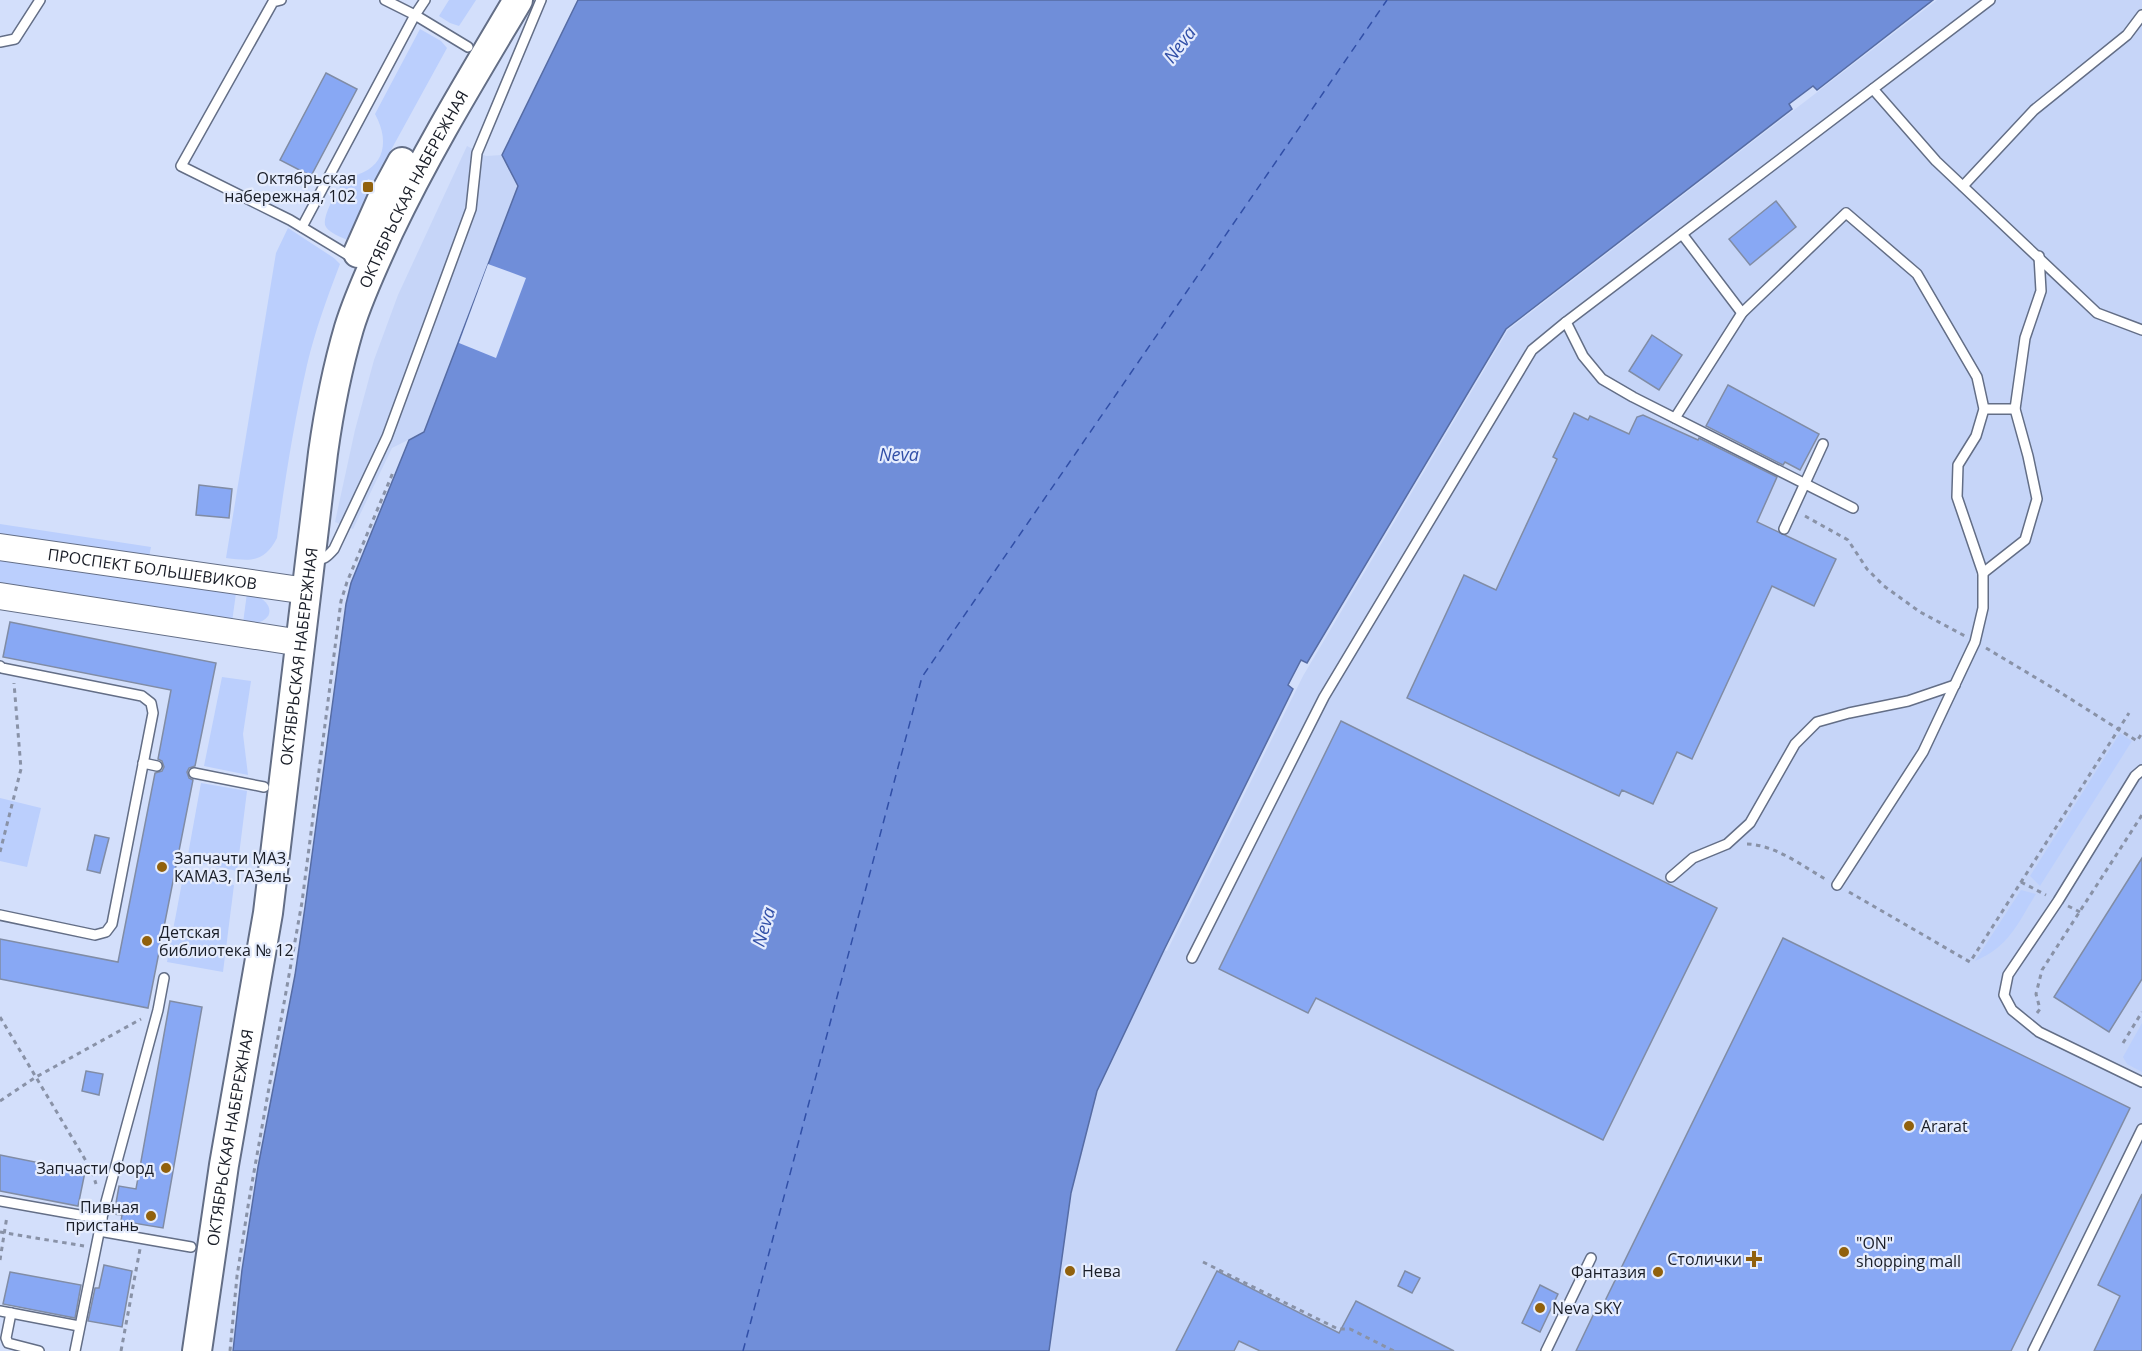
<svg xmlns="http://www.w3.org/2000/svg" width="2142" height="1351" viewBox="0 0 2142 1351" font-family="'Open Sans',sans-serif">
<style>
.built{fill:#c6d5f8}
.green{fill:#bbcffd}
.water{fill:#708ed9;stroke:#566ca4;stroke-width:1.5}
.pier{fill:#d3dffb}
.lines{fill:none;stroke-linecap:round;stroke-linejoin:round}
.ferry{stroke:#314fa7;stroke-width:1.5;stroke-dasharray:8 6;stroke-linecap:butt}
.building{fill:#88a8f4;stroke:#808ca5;stroke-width:1.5}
.service-casing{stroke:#636e86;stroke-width:12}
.secondary-casing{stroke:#636e86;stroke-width:28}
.primary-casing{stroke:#636e86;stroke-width:32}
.path{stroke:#8992a7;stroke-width:3;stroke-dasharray:4.5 4.5;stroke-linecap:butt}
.service{stroke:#fff;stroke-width:9}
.secondary{stroke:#fff;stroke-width:26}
.primary{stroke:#fff;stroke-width:28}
.poi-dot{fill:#91610d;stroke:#e5ecfd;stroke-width:2}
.labels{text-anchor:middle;stroke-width:4.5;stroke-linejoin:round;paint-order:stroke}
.poi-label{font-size:16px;fill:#191d27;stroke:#e5ecfd;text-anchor:start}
.street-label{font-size:16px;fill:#191d27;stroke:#e5ecfd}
.water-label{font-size:18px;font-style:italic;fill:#314fa7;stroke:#e5ecfd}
</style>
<rect width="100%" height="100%" fill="#d3dffb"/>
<g class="built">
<path d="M1937,0h205v1351h-1093l22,-158 26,-102 67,-141 3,1 136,-275 205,-346z"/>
<path d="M467,146l19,10 16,-1 16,31 -94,246 -32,16 -39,81 -18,-7 20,-92 19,-70 24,-65z"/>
</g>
<g class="green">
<path d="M449,0h27l-17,26 -9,-3 -11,-7z"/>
<path d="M420,29l21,12 6,7 -73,133 -6,-2 -5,10 7,4 -23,47c-6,-3 -17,-7 -21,-13 -6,-10 14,-40 20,-50 36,-4 46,-32 29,-63z"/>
<path d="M288,228l46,30 6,6c-13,34 -25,67 -33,101 -13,57 -22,115 -30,173 -13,25 -26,23 -51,20l50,-305z"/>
<path d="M0,524l151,23 -2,10 -149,-22z"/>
<path d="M0,558l236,35 -4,29 -232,-35z"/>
<path d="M247,593c32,7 29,34 -4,30z"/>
<path d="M222,677l29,4 -8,53 5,41 -44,-9z"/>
<path d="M2120,733l12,8 -92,145 -10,-10z"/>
<path d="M201,783l46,8 -10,80 -50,-11z"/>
<path d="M0,798l41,10 -14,59 -27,-6z"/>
<path d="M183,877l51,8 -11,87 -56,-10z"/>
<path d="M2021,890l15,4c-19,30 -26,52 -61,67z"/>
<path d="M2142,1023v49l-15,-8 -4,-7z"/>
</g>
<path class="water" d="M578,0h1355l-116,90 -4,-4 -24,18 3,5 -286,220 -199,334 -6,-3 -13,25 5,4 -129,261 -67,141 -26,102 -22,158h-816l9,-81 16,-103 37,-192 10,-68 41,-303 5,-21 58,-143 15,-8 94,-246 -16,-31z"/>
<path class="pier" d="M488,264l38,14 -30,80 -37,-15z"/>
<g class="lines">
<path class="ferry" d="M743,1351l179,-674 465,-677"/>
</g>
<g class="building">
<path d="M326,73l31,16 -46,87 -31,-16z"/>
<path d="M1776,201l20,26 -46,38 -21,-26z"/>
<path d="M1652,335l30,20 -23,35 -30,-19z"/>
<path d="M1728,385l91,49 -19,36 -15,-8 -2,3 -77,-39z"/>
<path d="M1574,413l14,7 2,-4 39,18 8,-17 6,-2 55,25 1,-2 78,39 -20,45 79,37 -22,47 -42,-20 -80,173 -15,-7 -24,52 -31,-14 -3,6 -212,-98 57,-123 32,15 61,-131 -4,-2z"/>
<path d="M199,485l33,4 -3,29 -33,-3z"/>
<path d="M10,622l206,41 -21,103 -6,2 -2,4 2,6 4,2 -45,228 -148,-29v-40l118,23 37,-189 7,-2 2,-4 -2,-6 -4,-2 13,-69 -168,-33z"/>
<path d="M1341,721l376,187 -114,232 -287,-142 -8,15 -89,-44z"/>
<path d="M95,835l14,3 -9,35 -13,-3z"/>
<path d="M2142,858v121l-33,53 -55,-35z"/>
<path d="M1783,938l347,170 -119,243h-435l22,-46 4,2z"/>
<path d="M170,1001l32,6 -39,221 -42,-7 1,-6 -8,-1 5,-28 17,3z"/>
<path d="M86,1071l17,3 -4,21 -17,-4z"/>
<path d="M0,1155l85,17 -7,34 -78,-15z"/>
<path d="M2142,1194v157h-48l26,-55 -22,-11z"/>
<path d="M104,1265l28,6 -10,56 -34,-6 7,-33h4z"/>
<path d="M1217,1271l122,62 17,-32 98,50h-194l-21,-10 -5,10h-58z"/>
<path d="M1405,1271l15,7 -8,15 -14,-7z"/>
<path d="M10,1272l71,13 -6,33 -72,-14z"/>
<path d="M1540,1285l18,9 -18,38 -18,-9z"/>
</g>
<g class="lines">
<g class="service-casing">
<g id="service">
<path d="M281,0l-8,2 -92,164 109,54 63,38"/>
<path d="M385,0l30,15 53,32"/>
<path d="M0,42l15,-3 25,-39"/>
<path d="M1873,89l63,72 161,152 45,17"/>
<path d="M1963,186l71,-76 93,-75 15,-20"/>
<path d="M302,227l113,-212 10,-15"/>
<path d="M1682,234l60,79"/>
<path d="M1566,322l17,34 19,23 31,18 220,111"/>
<path d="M1984,409h31"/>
<path d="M1675,418l67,-105 104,-100 71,61 60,103 7,32 -8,27 -18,29 -1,32 26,76v35l-8,34 -52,110 -86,133"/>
<path d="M1784,529l39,-85"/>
<path d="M313,560c11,0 14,-3 21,-11l53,-112 84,-228 6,-56 64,-153"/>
<path d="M1983,573l42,-33 12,-41 -9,-43 -13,-47 10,-71 16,-47 -2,-35"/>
<path d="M0,666l2,2 140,28 9,7 2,10 -41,211 -6,8 -11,3 -95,-20"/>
<path d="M143,763l14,3"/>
<path d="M2142,770l-7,6 -77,125 -50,74 -4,20 8,15 27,22 103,50"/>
<path d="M194,773l70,14"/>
<path d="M1671,877l22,-19 34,-14 23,-21 45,-79 22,-22 32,-9 59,-12 47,-16"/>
<path d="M1192,958l132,-261 208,-347 34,-28 424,-322"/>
<path d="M0,1201l102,18"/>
<path d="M99,1231l92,16"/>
<path d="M0,1311l79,15"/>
<path d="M11,1313l-5,25 2,5 31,8"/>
<path d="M75,1351l28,-138 55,-203 6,-32"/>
<path d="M1546,1351l45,-93"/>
<path d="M2033,1351l109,-222"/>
</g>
</g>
<g class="secondary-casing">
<g id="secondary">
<path id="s1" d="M0,547l307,44"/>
<path d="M0,596l301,47"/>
</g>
</g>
<g class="primary-casing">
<g id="primary">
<path d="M358,253l24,-54 20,-37"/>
<path id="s2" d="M197,1351l27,-186 44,-252 55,-460c6,-43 14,-84 26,-125 10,-33 26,-66 40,-97 38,-80 84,-155 129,-231"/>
</g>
</g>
<g class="path">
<path d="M1805,516l43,24 19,29 17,17 36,26 45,24"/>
<path d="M1986,648l72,43 79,50 5,-8"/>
<path d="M1747,844c29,1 55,22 80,36"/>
<path d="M0,852l21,-83 -7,-86"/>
<path d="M2021,882l25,13"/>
<path d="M1849,892l121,70 159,-249"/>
<path d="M2068,906l12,6"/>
<path d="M2037,1013l3,-4 -4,-15 6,-24 100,-155"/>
<path d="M0,1017l92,154 4,13"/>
<path d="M2123,1043l19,-31"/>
<path d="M0,1101l36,-24 105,-58"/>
<path d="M0,1232l84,14"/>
<path d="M0,1260l7,-44"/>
<path d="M1203,1262l135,67h12l44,22"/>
<path d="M121,1351l19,-102"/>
<path d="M230,1351l7,-75 12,-76 53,-298 39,-301 6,-19 47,-112"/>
</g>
<use href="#service" class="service"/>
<use href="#secondary" class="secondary"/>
<use href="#primary" class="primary"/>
</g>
<g class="poi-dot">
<rect x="362" y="181" width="12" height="12" rx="3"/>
<circle cx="162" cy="867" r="6"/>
<circle cx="147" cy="941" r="6"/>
<circle cx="1909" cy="1126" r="6"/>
<circle cx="166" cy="1168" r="6"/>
<circle cx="151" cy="1216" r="6"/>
<circle cx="1844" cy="1252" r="6"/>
<path d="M1751 1250h6v6h6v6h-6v6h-6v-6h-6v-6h6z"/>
<circle cx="1070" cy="1271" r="6"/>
<circle cx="1658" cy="1272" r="6"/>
<circle cx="1540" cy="1308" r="6"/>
</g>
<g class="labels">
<g class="poi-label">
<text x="356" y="184" text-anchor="end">Октябрьская<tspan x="356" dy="18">набережная, 102</tspan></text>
<text x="174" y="864">Запчачти МАЗ,<tspan x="174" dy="18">КАМАЗ, ГАЗель</tspan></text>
<text x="159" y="938">Детская<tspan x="159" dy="18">библиотека № 12</tspan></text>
<text x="1921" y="1132">Ararat</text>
<text x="154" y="1174" text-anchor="end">Запчасти Форд</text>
<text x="139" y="1213" text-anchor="end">Пивная<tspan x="139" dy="18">пристань</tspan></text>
<text x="1856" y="1249">"ON"<tspan x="1856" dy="18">shopping mall</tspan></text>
<text x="1742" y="1265" text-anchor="end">Столички</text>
<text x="1082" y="1277">Нева</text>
<text x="1646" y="1278" text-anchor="end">Фантазия</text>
<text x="1552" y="1314">Neva SKY</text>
</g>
<g class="street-label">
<text dy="6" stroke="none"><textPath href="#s2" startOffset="1188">ОКТЯБРЬСКАЯ НАБЕРЕЖНАЯ</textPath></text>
<text dy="6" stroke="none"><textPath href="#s1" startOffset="154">ПРОСПЕКТ БОЛЬШЕВИКОВ</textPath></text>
<text dy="6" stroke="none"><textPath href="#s2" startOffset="702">ОКТЯБРЬСКАЯ НАБЕРЕЖНАЯ</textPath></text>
<text dy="6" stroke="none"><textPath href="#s2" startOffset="216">ОКТЯБРЬСКАЯ НАБЕРЕЖНАЯ</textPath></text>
</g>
<g class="water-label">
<text transform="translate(1180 45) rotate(-53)" y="6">Neva</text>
<text x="899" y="461">Neva</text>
<text transform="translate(764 927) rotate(-73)" y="6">Neva</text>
</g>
</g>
</svg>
